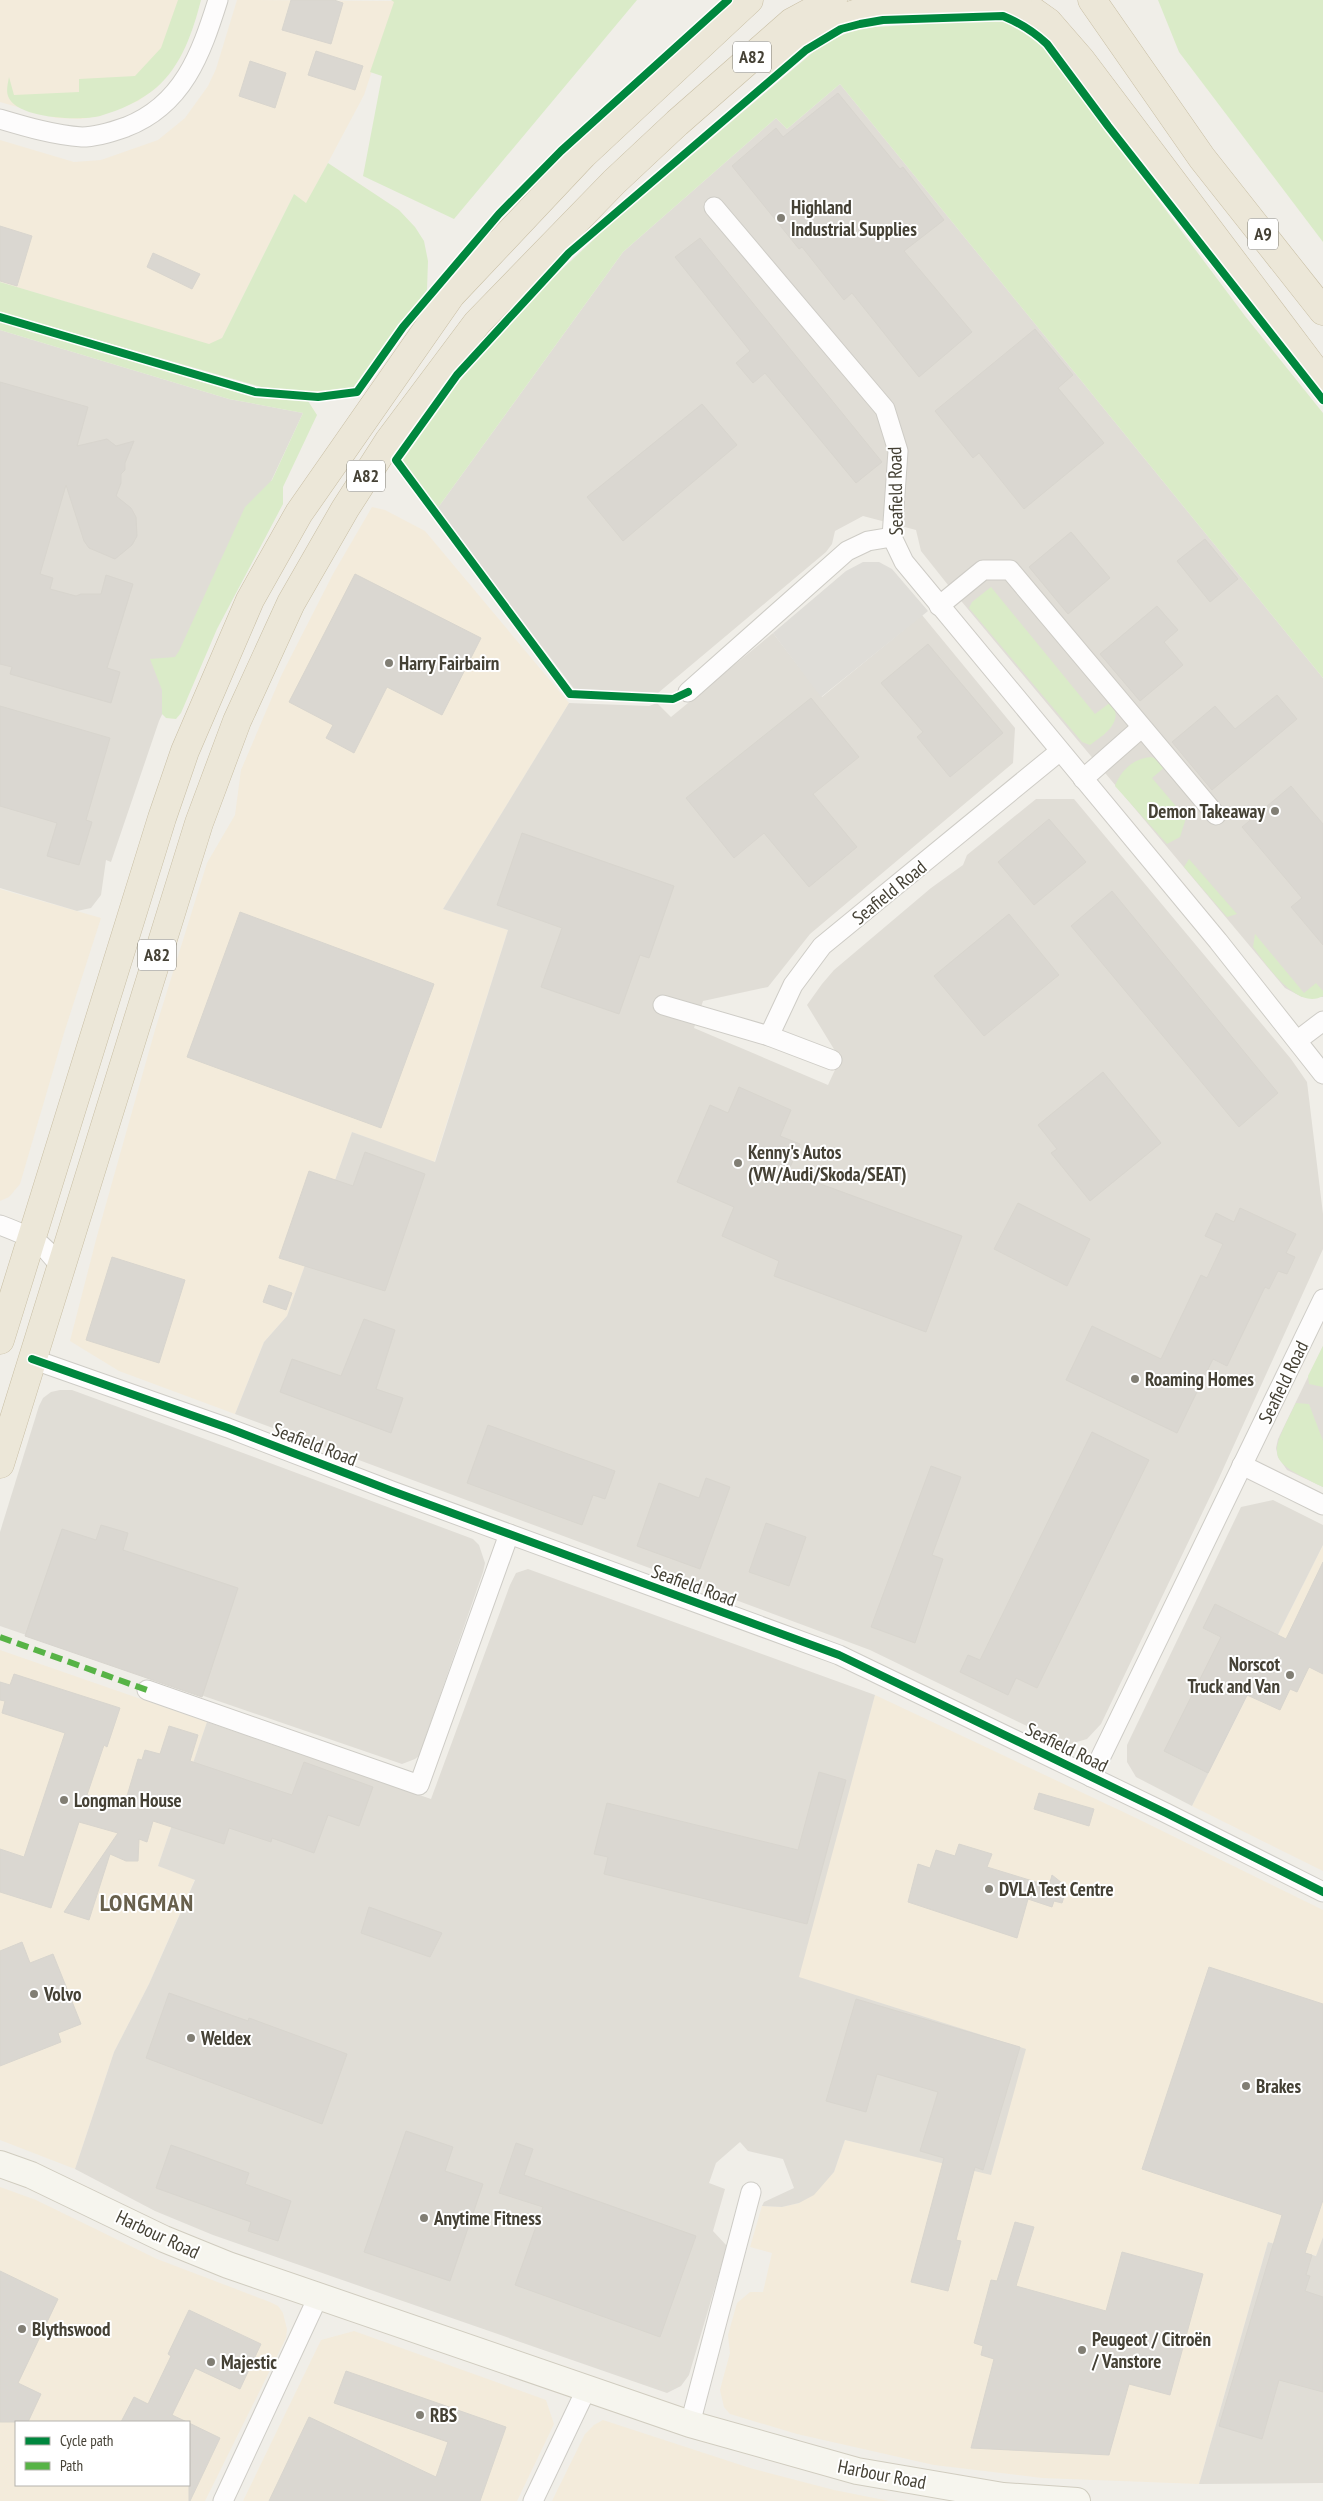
<svg xmlns="http://www.w3.org/2000/svg" width="1323" height="2501" viewBox="0 0 1323 2501" font-family="'PT Sans Narrow',sans-serif">
<style>
.commercial{fill:#f3ebdb;fill-rule:evenodd}
.industrial{fill:#e0ddd6}
.green{fill:#daebc8}
.parking{fill:#dfddd8}
.building{fill:#dad7d1;stroke:#d8d5ce}
.lines{fill:none;stroke-linecap:round;stroke-linejoin:round}
.street-casing{stroke:#ceccc6;stroke-width:21}
.secondary-casing{stroke:#d0ccbf;stroke-width:28}
.highway-casing{stroke:#c8bea3;stroke-width:29}
.street{stroke:#fdfcfc;stroke-width:19}
.secondary{stroke:#f6f5ee;stroke-width:26}
.highway{stroke:#ece7d8;stroke-width:28}
.quiet{stroke:#57b346;stroke-width:6;stroke-dasharray:12 6;stroke-linecap:butt}
.cycleway-casing{stroke:#fff;stroke-width:11}
.cycleway{stroke:#00873e;stroke-width:8}
.poi-dot{fill:#817e74;stroke:#fff;stroke-width:2}
.labels{text-anchor:middle;stroke-width:4;stroke-linejoin:round;paint-order:stroke}
.shield{fill:#fff;stroke:#7d7a72;stroke-width:1}
.shield-label{font-size:18px;font-weight:bold;fill:#454135}
.poi-label{font-size:19px;font-weight:bold;fill:#454135;stroke:#fff;text-anchor:start}
.street-label{font-size:19px;fill:#454135;stroke:#fff}
.district-label{font-size:24px;font-weight:bold;letter-spacing:1px;fill:#68604c;stroke:#fff}
</style>
<rect width="100%" height="100%" fill="#f0eee8"/>
<g class="commercial">
<path d="M0,0h201l-19,54 -12,19 -13,14 -19,14 -17,7 -22,8 -18,3 -25,-1 -56,-16z"/>
<path d="M237,0l158,1 -31,94 -58,109 -12,-10 -72,144 -13,7 -209,-63v-142l74,22 27,-2 57,-20 27,-22 23,-32 8,-17z"/>
<path d="M372,507l13,3 40,21 144,172 -126,206 65,21 -74,233 -82,-31 -65,184 -23,26 -29,72 -116,-43 -49,-30 27,-105 58,-206 52,-167 28,-48 6,-45 41,-96 51,-100z"/>
<path d="M0,889l101,29 -37,115 -44,151 -11,13 -9,4z"/>
<path d="M1323,1545v326l-131,-65z"/>
<path d="M0,1650l207,72 -49,144 37,13 -46,105 -35,68 -39,117 -75,-29z"/>
<path d="M875,1695l259,122 189,93v327l-6,19 -49,-14 -69,242 -157,-6 -108,-13 -137,-31 -67,-20 -6,-7 -4,-17 10,-37 -2,-18 9,-32 13,-11h13l9,-39 -22,-6 12,-41 20,1 17,-4 35,-31 11,-32 146,34 34,-125 -227,-72z"/>
<path d="M0,2187l36,13 121,59 113,43 8,4 5,7 4,16 -1,9 -81,163h-205zM16,2422h173v63h-173z"/>
<path d="M354,2331l192,69 8,24 -37,77h-274l78,-161z"/>
<path d="M603,2420l147,48 84,22 55,11h-337l33,-67 9,-9z"/>
</g>
<g class="industrial">
<path d="M840,84l483,594v319h-21l-17,-9 -333,-398 -31,-39 -5,-21 -53,-14 -28,15 -3,13 -6,8 -168,141 -83,-3 -138,-181 186,-257 153,-134 11,11z"/>
<path d="M0,330l229,69 74,14 -144,308 -48,141 -5,-2 -5,35 -10,13 -14,3 -77,-23z"/>
<path d="M922,615l93,113 -2,35 -203,171 -42,53 -65,14 -9,27 134,57 12,-26 -33,-54 15,-21 12,-14 97,-82 32,-23 4,-10 69,-56h38l217,260 16,23 16,132v35l-104,229 -118,246 -14,15 -17,5 -10,-2 -190,-92 -635,-236 29,-72 23,-26 65,-184 83,30 73,-232 -65,-21 126,-206 80,3 8,-3 14,14 102,-84 49,64z"/>
<path d="M1323,1346v141l-36,-17 -9,-13 -2,-9 2,-9z"/>
<path d="M60,1390h12l198,73 203,76 6,6 6,18 -2,9 -64,184 -4,3 -13,5 -402,-138v-94l39,-126 4,-8 8,-6z"/>
<path d="M1273,1500l50,25v20l-131,261 -56,-29 -9,-15v-17l114,-238z"/>
<path d="M528,1569l347,126 -76,282 227,72 -35,126 -146,-35 -11,32 -20,23 -15,8 -17,4 -20,-1 2,-4 30,-14 -11,-29 -35,-8 -8,-9 -24,21 -7,20 16,6 -12,42 14,15 -38,129 -8,11 -14,7 -454,-158 -58,-24 -80,-42 39,-117 35,-68 46,-104 -37,-14 49,-144 224,77 79,-214 6,-12z"/>
<path d="M1323,2237v246l-124,1 69,-242 48,14z"/>
</g>
<g class="green">
<path d="M178,0h23c-8,31 -19,65 -44,87 -16,14 -37,23 -57,29 -20,5 -84,3 -92,-20 -2,-6 0,-13 1,-19l5,18 65,-3v-13l56,-3 26,-28z"/>
<path d="M391,0h246l-183,219 -91,-43 19,-100 -12,-4 24,-70z"/>
<path d="M1158,0h165v242l-144,-190z"/>
<path d="M993,20c19,2 32,11 47,22l205,274 78,97v265l-483,-594 -53,45 -11,-11 -153,134 -186,257 -36,-49 33,-49 89,-105 84,-79 217,-184 35,-15z"/>
<path d="M328,163l71,47 16,17 9,14 4,20 -1,29 -74,98 -45,4 -47,-5 -261,-75v-30l209,62 13,-6 72,-144 12,9z"/>
<path d="M0,322l240,71 19,5 49,3 9,14 -34,72v17l-66,125 -36,84 -5,6 -10,-1 -4,-4v-24l-12,-31 25,-2 4,-6 66,-144 27,-27 31,-67 -74,-14 -229,-69z"/>
<path d="M991,587l104,127 16,-12c14,20 -7,33 -21,43l-8,-3 -113,-134 3,-6z"/>
<path d="M1151,757l9,3 5,7 -13,11 34,40 -6,19 -13,7 -52,-58c6,-16 19,-28 36,-29z"/>
<path d="M1189,859l48,55 -10,3 -43,-50z"/>
<path d="M1255,934l49,59 12,-10 7,8v5c-26,15 -57,-32 -70,-49z"/>
<path d="M1323,1346v41l-14,-3 -1,-8z"/>
<path d="M1296,1403l13,1 14,37v46c-57,-28 -55,-28 -27,-84z"/>
</g>
<path class="parking" d="M863,562h16l13,7 36,42 -107,86 -48,-64 73,-62z"/>
<g class="building">
<path d="M291,0h43l9,3 -12,41 -49,-14z"/>
<path d="M316,51l47,15 -8,24 -47,-15z"/>
<path d="M250,61l36,12 -11,35 -36,-12z"/>
<path d="M838,93l62,76 3,-2 41,53 -40,31 68,81 -53,45 -67,-84 -8,7 -42,-53 -3,2 -67,-83 44,-38 7,9z"/>
<path d="M0,226l32,10 -15,50 -17,-5z"/>
<path d="M700,238l182,224 -26,21 -91,-110 -12,10 -17,-20 14,-12 -75,-94z"/>
<path d="M153,253l47,21 -8,15 -45,-22z"/>
<path d="M1035,329l38,46 -15,13 46,55 -80,66 -45,-56 -6,5 -38,-47z"/>
<path d="M0,382l88,25 -11,39 30,-7 9,7 18,-5 -9,22v7l-4,4v9l-5,13 15,12 5,9 1,19 -5,9 -17,14 -26,-11 -5,-7 -18,-56 -26,89 13,4 -3,11 26,7 5,-2h20l5,-19 27,9 -26,84 13,4 -9,31 -101,-29 2,-7 -12,-3z"/>
<path d="M702,404l35,41 -114,96 -36,-44z"/>
<path d="M1071,532l39,46 -42,36 -39,-47z"/>
<path d="M1205,539l33,40 -28,23 -33,-41z"/>
<path d="M355,574l126,64 -39,77 -55,-28 -33,66 -28,-15 7,-13 -44,-23z"/>
<path d="M1157,606l21,24 -14,12 19,23 -43,36 -40,-47z"/>
<path d="M928,644l75,89 -53,44 -33,-40 6,-5 -42,-49z"/>
<path d="M1277,695l20,24 -85,71 -40,-48 43,-36 20,23z"/>
<path d="M811,698l48,59 -46,37 44,53 -48,40 -45,-54 -30,25 -48,-60z"/>
<path d="M0,706l110,32 -24,82 6,2 -13,43 -32,-9 10,-33 -57,-17z"/>
<path d="M1291,786l32,38v121l-32,-38 11,-9 -60,-71z"/>
<path d="M1049,819l37,43 -52,43 -36,-43z"/>
<path d="M522,833l152,53 -25,72 -9,-3 -21,59 -78,-27 21,-59 -65,-23z"/>
<path d="M1112,891l166,202 -39,34 -168,-201z"/>
<path d="M240,912l194,72 -53,144 -194,-71z"/>
<path d="M1009,914l50,61 -75,61 -50,-60z"/>
<path d="M1103,1072l58,71 -71,58 -39,-48 6,-4 -19,-24z"/>
<path d="M739,1087l52,23 -11,26 20,8 -12,28 174,64 -36,96 -152,-56 5,-15 -57,-25 12,-29 -57,-25 33,-77 18,8z"/>
<path d="M365,1152l60,22 -40,117 -106,-33 30,-87 44,15z"/>
<path d="M1018,1203l72,36 -23,47 -73,-37z"/>
<path d="M1240,1208l56,26 -10,19 9,4 -8,17 -9,-3 -9,18 -4,-2 -38,79 -14,-7 -36,74 -111,-53 26,-54 69,33 40,-84 6,3 16,-34 -18,-8 11,-23 18,9z"/>
<path d="M112,1257l73,23 -26,83 -73,-23z"/>
<path d="M269,1285l23,8 -6,17 -23,-8z"/>
<path d="M364,1319l31,11 -19,59 27,9 -12,35 -111,-41 12,-33 49,17z"/>
<path d="M488,1425l127,46 -10,28 -12,-4 -11,30 -115,-42z"/>
<path d="M1092,1432l57,28 -112,228 -21,-10 -8,17 -48,-23 8,-17 12,5z"/>
<path d="M931,1466l30,11 -29,78 11,4 -28,84 -44,-16z"/>
<path d="M706,1478l24,9 -30,82 -63,-23 22,-63 40,15z"/>
<path d="M766,1523l40,14 -17,49 -40,-14z"/>
<path d="M101,1525l27,8 -5,17 115,38 -36,109 -177,-61 37,-107 34,11z"/>
<path d="M1323,1562v112l-14,-7 -12,25 -7,-3 -10,21 -33,-15 -39,78 -44,-22 57,-114 -18,-9 12,-24 71,35z"/>
<path d="M14,1674l106,34 -13,39 -3,-2 -17,50 37,11 14,-47 4,1 3,-10 15,4 9,-28 29,9 -8,26 102,34 12,-33 69,25 -14,39 -31,-11 -14,38 -42,-15 -1,4 -42,-14 -5,16 -71,-23 -6,21 -8,-3 -1,22h-12l-16,-7 -21,66 -25,-8 54,-79 -39,-11 -28,86 -51,-16v-43l24,8 41,-124 -63,-20 3,-12 -5,-1v-18l10,3z"/>
<path d="M819,1772l27,8 -39,144 -203,-50 4,-17 -14,-3 13,-51 191,47z"/>
<path d="M1039,1793l55,16 -5,17 -55,-17z"/>
<path d="M959,1844l33,10 -5,13 62,19 3,-11 15,12 -5,16 -8,-2 -2,6 -24,-8 -11,39 -109,-36 10,-38 12,4 6,-18 19,6z"/>
<path d="M369,1907l73,26 -12,24 -69,-24z"/>
<path d="M22,1942l8,21 23,-9 28,70 -23,9 3,9 -61,24v-115z"/>
<path d="M1209,1967l114,37v196l-18,53 7,2 -6,20 4,1 -5,15 18,6v95l-44,-12 -17,59 -43,-13 63,-211 -140,-46z"/>
<path d="M169,1993l79,28 1,-3 98,36 -25,70 -176,-66z"/>
<path d="M856,1999l164,48 -37,123 -8,-3 -19,73 5,1 -13,50 -37,-9 33,-124 -24,-7 18,-59 -61,-18 -11,38 -40,-11z"/>
<path d="M406,2131l47,16 -8,24 38,13 -33,97 -86,-29z"/>
<path d="M516,2143l17,6 -9,26 172,61 -36,101 -145,-52 28,-78 -44,-14z"/>
<path d="M171,2145l78,28 -4,11 46,17 -13,40 -30,-10 3,-9 -95,-34z"/>
<path d="M1015,2222l19,5 -18,59 90,25 16,-59 81,22 -33,121 -41,-11 -20,71 -138,-7 23,-89 -13,-4 2,-9 -9,-3 17,-63 6,1z"/>
<path d="M0,2271l58,28 -40,84 23,11 -13,28h-28z"/>
<path d="M189,2310l72,34 -21,45 -45,-21 -23,47 15,7h-66l13,-25 14,7 23,-48 -3,-2z"/>
<path d="M346,2371l160,56 -26,74h-211l40,-84 127,60 12,-35 -114,-39z"/>
<path d="M189,2423l31,15 -30,63h-1z"/>
</g>
<g class="lines">
<g class="street-casing">
<g id="street">
<path d="M0,119c27,8 54,16 82,18 15,0 30,-5 44,-10 57,-22 75,-73 92,-127"/>
<path d="M714,207l171,202 13,42 -6,86 12,25 314,379 105,133"/>
<path d="M939,606l44,-36h27l206,245"/>
<path d="M688,692l159,-141 21,-10 24,-4"/>
<path d="M1083,779l58,-51"/>
<path d="M663,1005l106,31 63,24"/>
<path d="M769,1036l24,-51 29,-39 238,-195"/>
<path d="M1298,1040l25,-19"/>
<path d="M0,1225c29,11 43,16 60,42"/>
<path d="M32,1359l196,69 164,63 447,164 327,158 157,79"/>
<path d="M1242,1465l81,40"/>
<path d="M147,1690l272,95 90,-251"/>
<path d="M1091,1777l232,-478"/>
<path d="M690,2424l61,-232"/>
<path d="M223,2501l95,-204"/>
<path d="M533,2501l53,-111"/>
</g>
</g>
<g class="secondary-casing">
<path id="secondary" d="M0,2164l31,11 133,64 64,26 462,159 167,47 146,25 74,5"/>
</g>
<g class="highway-casing">
<g id="highway">
<path d="M1017,0l31,22 33,38 242,321"/>
<path d="M1092,0l110,158 121,153"/>
<path d="M772,59l45,-30 25,-11 25,-8 113,-7 31,5 23,9"/>
<path d="M0,1340l162,-522 23,-67 65,-151 49,-87 152,-218 132,-140 166,-155"/>
<path d="M0,1464l199,-641 38,-102 54,-118 54,-94 43,-67 89,-119 137,-141 63,-59 115,-101 41,-22"/>
</g>
</g>
<use href="#street" class="street"/>
<use href="#secondary" class="secondary"/>
<use href="#highway" class="highway"/>
<path class="quiet" d="M0,1637l147,53"/>
<g class="cycleway-casing">
<g id="cycleway">
<path d="M0,317l255,75 63,5 39,-5 46,-65 96,-113 62,-63 167,-151"/>
<path d="M688,692l-15,7 -103,-5 -174,-234 61,-85 112,-122 237,-203 35,-21 19,-5 23,-4 120,-4c17,7 30,15 44,28l61,82 215,274"/>
<path d="M32,1359l196,69 164,63 447,164 327,158 157,79"/>
</g>
</g>
<use href="#cycleway" class="cycleway"/>
</g>
<g class="poi-dot">
<circle cx="781" cy="218" r="5"/>
<circle cx="389" cy="663" r="5"/>
<circle cx="1275" cy="811" r="5"/>
<circle cx="738" cy="1163" r="5"/>
<circle cx="1135" cy="1379" r="5"/>
<circle cx="1290" cy="1675" r="5"/>
<circle cx="64" cy="1800" r="5"/>
<circle cx="989" cy="1889" r="5"/>
<circle cx="34" cy="1994" r="5"/>
<circle cx="191" cy="2038" r="5"/>
<circle cx="1246" cy="2086" r="5"/>
<circle cx="424" cy="2218" r="5"/>
<circle cx="22" cy="2329" r="5"/>
<circle cx="1082" cy="2350" r="5"/>
<circle cx="211" cy="2362" r="5"/>
<circle cx="420" cy="2415" r="5"/>
</g>
<g class="labels">
<g class="shield">
<rect x="733" y="41.5" width="38" height="31" rx="4"/>
<rect x="1248" y="218.5" width="30" height="31" rx="4"/>
<rect x="347" y="460.5" width="38" height="31" rx="4"/>
<rect x="138" y="939.5" width="38" height="31" rx="4"/>
</g>
<g class="shield-label">
<text x="752" y="63">A82</text>
<text x="1263" y="240">A9</text>
<text x="366" y="482">A82</text>
<text x="157" y="961">A82</text>
</g>
<g class="poi-label">
<text x="791" y="214">Highland<tspan x="791" dy="22">Industrial Supplies</tspan></text>
<text x="399" y="670">Harry Fairbairn</text>
<text x="1265" y="818" text-anchor="end">Demon Takeaway</text>
<text x="748" y="1159">Kenny's Autos<tspan x="748" dy="22">(VW/Audi/Skoda/SEAT)</tspan></text>
<text x="1145" y="1386">Roaming Homes</text>
<text x="1280" y="1671" text-anchor="end">Norscot<tspan x="1280" dy="22">Truck and Van</tspan></text>
<text x="74" y="1807">Longman House</text>
<text x="999" y="1896">DVLA Test Centre</text>
<text x="44" y="2001">Volvo</text>
<text x="201" y="2045">Weldex</text>
<text x="1256" y="2093">Brakes</text>
<text x="434" y="2225">Anytime Fitness</text>
<text x="32" y="2336">Blythswood</text>
<text x="1092" y="2346">Peugeot / Citroën<tspan x="1092" dy="22">/ Vanstore</tspan></text>
<text x="221" y="2369">Majestic</text>
<text x="430" y="2422">RBS</text>
</g>
<g class="street-label">
<text transform="translate(895 491) rotate(-91)" y="7">Seafield Road</text>
<text transform="translate(889 892) rotate(-39)" y="7">Seafield Road</text>
<text transform="translate(1283 1382) rotate(-64)" y="7">Seafield Road</text>
<text transform="translate(315 1444) rotate(21)" y="7">Seafield Road</text>
<text transform="translate(694 1585) rotate(20)" y="7">Seafield Road</text>
<text transform="translate(1067 1747) rotate(26)" y="7">Seafield Road</text>
<text transform="translate(158 2234) rotate(25)" y="7">Harbour Road</text>
<text transform="translate(882 2474) rotate(11)" y="7">Harbour Road</text>
</g>
<g class="district-label">
<text x="147" y="1911">LONGMAN</text>
</g>
</g>
<rect x="15" y="2421" width="175" height="65" fill="#ffffff" stroke="#b5b3ae"/>
<rect x="25" y="2437" width="25" height="8" fill="#00873e" stroke="#b5b3ae"/>
<text x="60" y="2446" font-size="15" fill="#454135">Cycle path</text>
<rect x="25" y="2462" width="25" height="8" fill="#57b346" stroke="#b5b3ae"/>
<text x="60" y="2471" font-size="15" fill="#454135">Path</text>
</svg>
